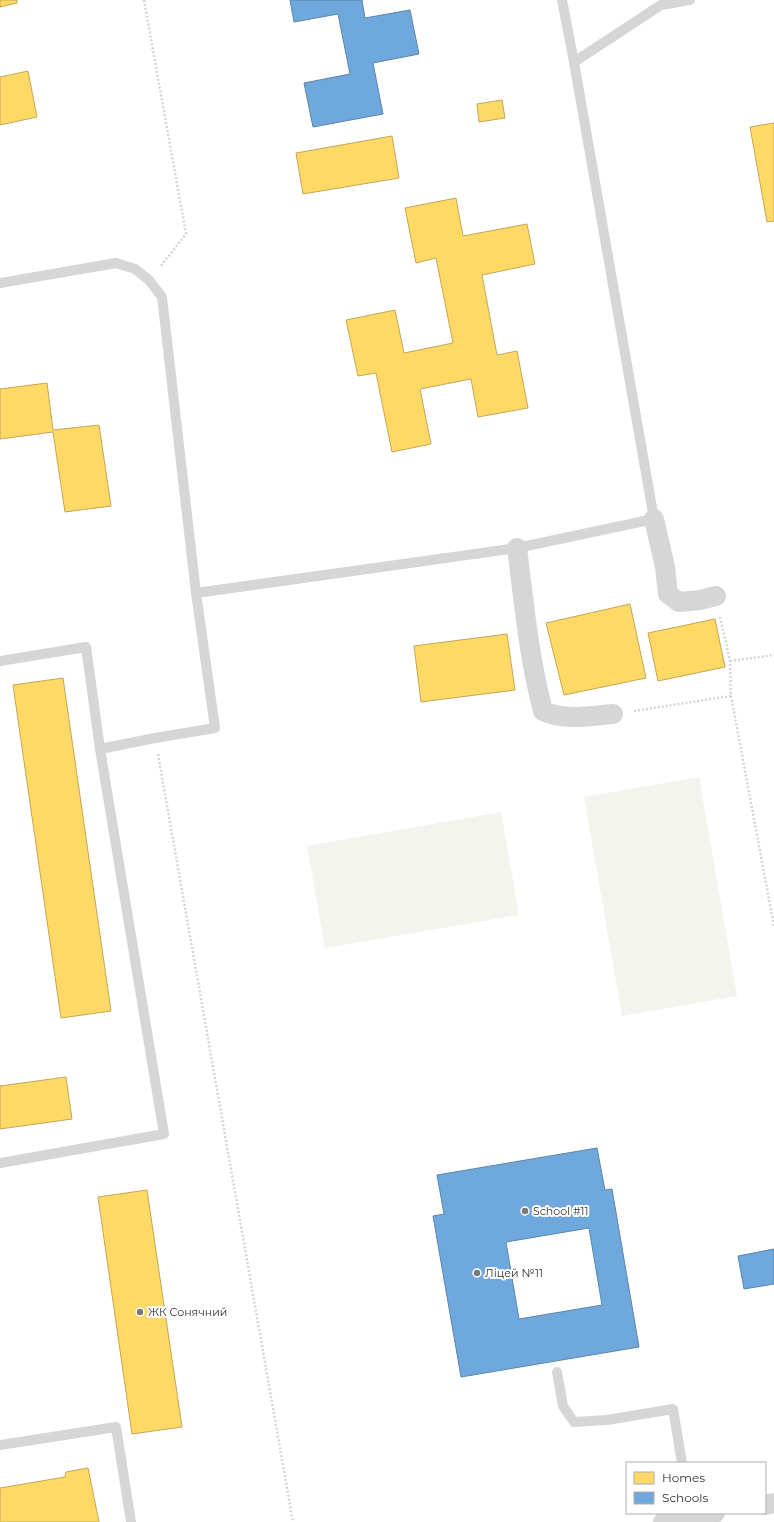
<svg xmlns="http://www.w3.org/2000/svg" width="774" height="1522" viewBox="0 0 774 1522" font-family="Montserrat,sans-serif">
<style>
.green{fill:#f2f4ed}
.homes{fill:#ffd966;stroke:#c2a756}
.schools{fill:#6fa8dc;stroke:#5d85a9;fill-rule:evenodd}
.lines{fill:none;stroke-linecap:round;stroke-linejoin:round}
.path{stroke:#d5d5d5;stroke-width:2.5;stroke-dasharray:2 2;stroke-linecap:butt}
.service{stroke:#d6d6d6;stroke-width:10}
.minor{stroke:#d6d6d6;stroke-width:20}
.poi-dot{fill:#7a7a7a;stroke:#fff;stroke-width:1.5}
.labels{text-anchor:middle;stroke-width:4;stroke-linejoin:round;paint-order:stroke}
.poi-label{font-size:11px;fill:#323232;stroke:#fff;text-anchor:start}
</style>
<rect width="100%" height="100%" fill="#fff"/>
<g class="green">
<path d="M699,777l38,219 -115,20 -38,-219z"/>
<path d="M501,812l18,103 -194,33 -18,-102z"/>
</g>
<g class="homes">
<path d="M0,0h17v3l-17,4z"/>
<path d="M28,71l9,46 -37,8v-48z"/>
<path d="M502,100l3,18 -26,4 -2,-18z"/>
<path d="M774,123v98l-7,1 -17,-95z"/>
<path d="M392,136l7,42 -96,16 -7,-41z"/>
<path d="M456,198l7,38 64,-12 8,40 -53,11 15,80 20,-4 11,57 -50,9 -7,-38 -51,10 11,55 -39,8 -16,-79 -18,3 -12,-56 49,-10 9,43 49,-10 -17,-85 -20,5 -11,-55z"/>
<path d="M47,383l6,47 46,-5 12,81 -46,6 -12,-80 -53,7v-50z"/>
<path d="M630,604l16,74 -82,17 -18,-72z"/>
<path d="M715,619l10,48 -67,14 -10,-48z"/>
<path d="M507,634l8,56 -94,12 -7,-56z"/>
<path d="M63,678l48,333 -50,7 -48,-333z"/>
<path d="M66,1077l6,42 -72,10v-43z"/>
<path d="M147,1190l35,237 -50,7 -34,-237z"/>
<path d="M88,1468l11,54h-99v-34l65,-11 1,-5z"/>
</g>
<g class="schools">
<path d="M290,0h72l3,18 45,-8 9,44 -46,9 10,51 -70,13 -9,-44 46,-9 -12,-60 -44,8z"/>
<path d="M597,1148l8,42 7,-1 27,158 -178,30 -28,-161 11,-2 -7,-39zM589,1228l13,77 -83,14 -13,-77z"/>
<path d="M774,1249v35l-30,5 -6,-33z"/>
</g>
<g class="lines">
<g class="path">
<path d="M144,0l42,234 -26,33"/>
<path d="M720,617l10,44 1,35 43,230"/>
<path d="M730,661l44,-6"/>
<path d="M634,711l97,-15"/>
<path d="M158,754l135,768"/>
</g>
<g class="service">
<path d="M574,62l87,-57 29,-5"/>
<path d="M0,283l116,-20 19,6 14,11 13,17 34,296 19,135 -60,10 -55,11 -14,-102 -86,14"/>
<path d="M196,593l321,-45 137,-29 -80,-457 -12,-62"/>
<path d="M0,1163l164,-29 -64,-385"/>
<path d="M557,1372l6,34 11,16 33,-2 66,-11 9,54"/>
<path d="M0,1445l116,-18 15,95"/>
</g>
<g class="minor">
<path d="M654,519l11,48 3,27 11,8 21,-2 16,-4"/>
<path d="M517,548c7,55 12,110 26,163 23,10 46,5 70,3"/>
<path d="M765,1505l9,-2"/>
<path d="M663,1522l52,-9"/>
</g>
</g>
<g class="poi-dot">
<circle cx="525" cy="1211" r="4"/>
<circle cx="477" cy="1273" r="4"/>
<circle cx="140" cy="1312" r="4"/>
</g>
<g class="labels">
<g class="poi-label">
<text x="533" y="1215">School #11</text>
<text x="485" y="1277">Ліцей №11</text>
<text x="148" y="1316">ЖК Сонячний</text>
</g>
</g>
<rect x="626" y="1462" width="140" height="52" fill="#ffffff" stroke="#adadad"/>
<rect x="634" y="1472" width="20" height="12" fill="#ffd966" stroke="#adadad"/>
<text x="662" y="1482" font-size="12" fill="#323232">Homes</text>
<rect x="634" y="1492" width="20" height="12" fill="#6fa8dc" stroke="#adadad"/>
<text x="662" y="1502" font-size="12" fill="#323232">Schools</text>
</svg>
